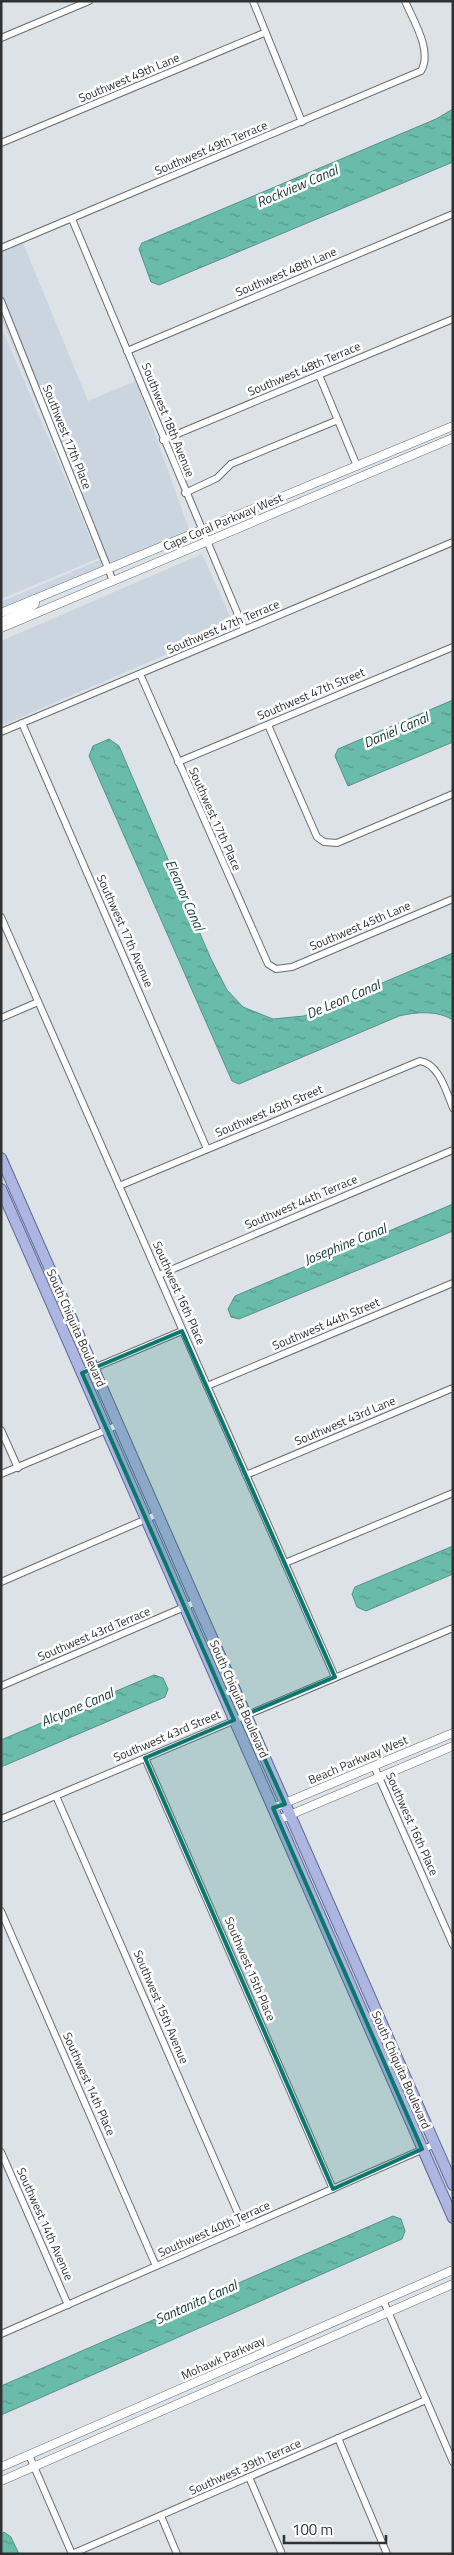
<svg xmlns="http://www.w3.org/2000/svg" width="454" height="2555" viewBox="0 0 454 2555" font-family="'Titillium Web',sans-serif">
<style>
.built{fill:#cad5df}
.water{fill:url(#water-ripples);stroke:#589286}
.lines{fill:none;stroke-linecap:round;stroke-linejoin:round}
.minor-casing{stroke:#686d71;stroke-width:8}
.tertiary-casing{stroke:#686d71;stroke-width:9}
.primary-casing{stroke:#5c6896;stroke-width:12}
.minor{stroke:#fff;stroke-width:6}
.tertiary{stroke:#fff;stroke-width:8}
.primary{stroke:#acb6e0;stroke-width:10}
.marked{fill:#0f766e;fill-opacity:0.2;stroke:#0f766e;stroke-width:4;stroke-linejoin:round}
.labels{text-anchor:middle;stroke-width:5;stroke-linejoin:round;paint-order:stroke}
.street-label{font-size:12px;fill:#2f3133;stroke:#fff}
.water-label{font-size:14px;font-style:italic;fill:#153b34;stroke:#fff}
</style>
<defs>
<pattern id="water-ripples" width="26" height="14" patternUnits="userSpaceOnUse" patternTransform="scale(1.25)"><rect width="26" height="14" fill="#69bbaa"/><path d="M2 4q2-2 4 0t4 0M15 11q2-2 4 0t4 0" fill="none" stroke="#57998b"/></pattern>
</defs>
<rect width="100%" height="100%" fill="#dce2e6"/>
<g class="built">
<path d="M23,243l65,158 48,-20 54,151 -189,76v-6l101,-43 -101,-241v-67z"/>
<path d="M1,326l98,232 -98,41z"/>
<path d="M202,554l32,71 -233,101v-85z"/>
</g>
<g class="water">
<path d="M453,109v53l-294,123 -8,-3 -12,-33 3,-6 294,-124z"/>
<path d="M453,700v42l-105,44 -13,-30 3,-7z"/>
<path d="M109,739l10,7 92,213 16,31 16,17 30,12 31,-3 149,-63v67c-16,-10 -37,-8 -54,-4l-160,68 -7,-3 -143,-325 4,-10z"/>
<path d="M453,1204v27l-214,88 -8,-2 -3,-8 7,-13z"/>
<path d="M453,1546v28l-87,37 -9,-4 -5,-13 3,-7z"/>
<path d="M154,1675l9,3 5,11 -3,8 -164,70v-27z"/>
<path d="M393,2216l8,3 4,12 -3,8 -401,176v-29z"/>
<path d="M4,2532l7,5 8,17h-18v-20z"/>
</g>
<g class="lines">
<g class="minor-casing">
<g id="minor">
<path d="M253,1l49,121"/>
<path d="M1,38l88,-37"/>
<path d="M1,143l263,-110"/>
<path d="M72,219l172,410"/>
<path d="M1,248l420,-177c12,-20 -8,-51 -16,-70"/>
<path d="M1,301l112,280"/>
<path d="M127,351l326,-137"/>
<path d="M319,375l38,91"/>
<path d="M163,440l290,-121"/>
<path d="M185,493l32,-15 14,-14 107,-44"/>
<path d="M140,674l128,290 8,5 16,-2 161,-68"/>
<path d="M22,723l185,426"/>
<path d="M268,725l49,112 7,5 13,1 116,-49"/>
<path d="M1,732l452,-190"/>
<path d="M178,762l275,-115"/>
<path d="M1,917l334,760"/>
<path d="M1,1018l37,-16"/>
<path d="M119,1186l301,-125c19,3 26,30 33,47"/>
<path d="M159,1275l294,-125"/>
<path d="M82,1373l100,-42"/>
<path d="M207,1386l246,-103"/>
<path d="M1,1430l17,38"/>
<path d="M1,1474l117,-49"/>
<path d="M246,1475l207,-87"/>
<path d="M285,1563l168,-70"/>
<path d="M1,1582l157,-68"/>
<path d="M1,1686l195,-84"/>
<path d="M145,1758l188,431"/>
<path d="M374,1766l79,179"/>
<path d="M56,1796l188,431"/>
<path d="M1,1819l452,-191"/>
<path d="M1,1911l155,355"/>
<path d="M1,2152l67,153"/>
<path d="M383,2300l70,162"/>
<path d="M1,2334l434,-190"/>
<path d="M338,2438l49,116"/>
<path d="M29,2455l43,99"/>
<path d="M249,2477l33,77"/>
<path d="M161,2516l16,38"/>
<path d="M72,2554l354,-154"/>
</g>
</g>
<g class="tertiary-casing">
<g id="tertiary">
<path d="M1,613l452,-187"/>
<path d="M1,622l26,-12 8,-6v-5"/>
<path d="M1,628l452,-190"/>
<path d="M273,1808l180,-75"/>
<path d="M278,1820l175,-74"/>
<path d="M1,2467l452,-197"/>
<path d="M1,2481l452,-197"/>
</g>
</g>
<g class="primary-casing">
<g id="primary">
<path d="M1,1158l452,1027"/>
<path d="M1,1189l452,1029"/>
</g>
</g>
<use href="#minor" class="minor"/>
<use href="#tertiary" class="tertiary"/>
<use href="#primary" class="primary"/>
</g>
<path class="marked" d="M182,1331l153,346 -90,38 40,89 -12,4 149,341 -89,40 -188,-431 89,-38 -152,-347z"/>
<g class="labels">
<g class="street-label">
<text transform="translate(129 78) rotate(-23)" y="4">Southwest 49th Lane</text>
<text transform="translate(211 148) rotate(-23)" y="4">Southwest 49th Terrace</text>
<text transform="translate(286 272) rotate(-23)" y="4">Southwest 48th Lane</text>
<text transform="translate(304 369) rotate(-23)" y="4">Southwest 48th Terrace</text>
<text transform="translate(168 420) rotate(68)" y="4">Southwest 18th Avenue</text>
<text transform="translate(67 437) rotate(68)" y="4">Southwest 17th Place</text>
<text transform="translate(223 522) rotate(-23)" y="4">Cape Coral Parkway West</text>
<text transform="translate(223 627) rotate(-23)" y="4">Southwest 47th Terrace</text>
<text transform="translate(311 694) rotate(-23)" y="4">Southwest 47th Street</text>
<text transform="translate(215 819) rotate(66)" y="4">Southwest 17th Place</text>
<text transform="translate(360 926) rotate(-23)" y="4">Southwest 45th Lane</text>
<text transform="translate(125 931) rotate(66)" y="4">Southwest 17th Avenue</text>
<text transform="translate(269 1111) rotate(-23)" y="4">Southwest 45th Street</text>
<text transform="translate(301 1202) rotate(-23)" y="4">Southwest 44th Terrace</text>
<text transform="translate(179 1293) rotate(66)" y="4">Southwest 16th Place</text>
<text transform="translate(326 1324) rotate(-23)" y="4">Southwest 44th Street</text>
<text transform="translate(76 1328) rotate(66)" y="4">South Chiquita Boulevard</text>
<text transform="translate(345 1421) rotate(-23)" y="4">Southwest 43rd Lane</text>
<text transform="translate(94 1634) rotate(-23)" y="4">Southwest 43rd Terrace</text>
<text transform="translate(239 1699) rotate(66)" y="4">South Chiquita Boulevard</text>
<text transform="translate(167 1736) rotate(-23)" y="4">Southwest 43rd Street</text>
<text transform="translate(358 1760) rotate(-23)" y="4">Beach Parkway West</text>
<text transform="translate(412 1824) rotate(66)" y="4">Southwest 16th Place</text>
<text transform="translate(250 1969) rotate(67)" y="4">Southwest 15th Place</text>
<text transform="translate(161 2007) rotate(67)" y="4">Southwest 15th Avenue</text>
<text transform="translate(401 2070) rotate(66)" y="4">South Chiquita Boulevard</text>
<text transform="translate(89 2084) rotate(66)" y="4">Southwest 14th Place</text>
<text transform="translate(45 2224) rotate(66)" y="4">Southwest 14th Avenue</text>
<text transform="translate(214 2229) rotate(-24)" y="4">Southwest 40th Terrace</text>
<text transform="translate(223 2358) rotate(-24)" y="4">Mohawk Parkway</text>
<text transform="translate(245 2467) rotate(-24)" y="4">Southwest 39th Terrace</text>
</g>
<g class="water-label">
<text transform="translate(297 186) rotate(-23)" y="5">Rockview Canal</text>
<text transform="translate(396 730) rotate(-23)" y="5">Daniel Canal</text>
<text transform="translate(185 895) rotate(66)" y="5">Eleanor Canal</text>
<text transform="translate(343 999) rotate(-23)" y="5">De Leon Canal</text>
<text transform="translate(345 1244) rotate(-22)" y="5">Josephine Canal</text>
<text transform="translate(77 1707) rotate(-23)" y="5">Alcyone Canal</text>
<text transform="translate(196 2302) rotate(-24)" y="5">Santanita Canal</text>
</g>
</g>
<rect width="454" height="2555" fill="none" stroke="#2f3133" stroke-width="5"/>
<path d="M284 2535v8h102v-8" fill="none" stroke="#2f3133" stroke-width="2.5"/>
<text x="292" y="2535" font-size="15" fill="#2f3133" stroke="#ffffff" stroke-width="4" paint-order="stroke">100 m</text>
</svg>
